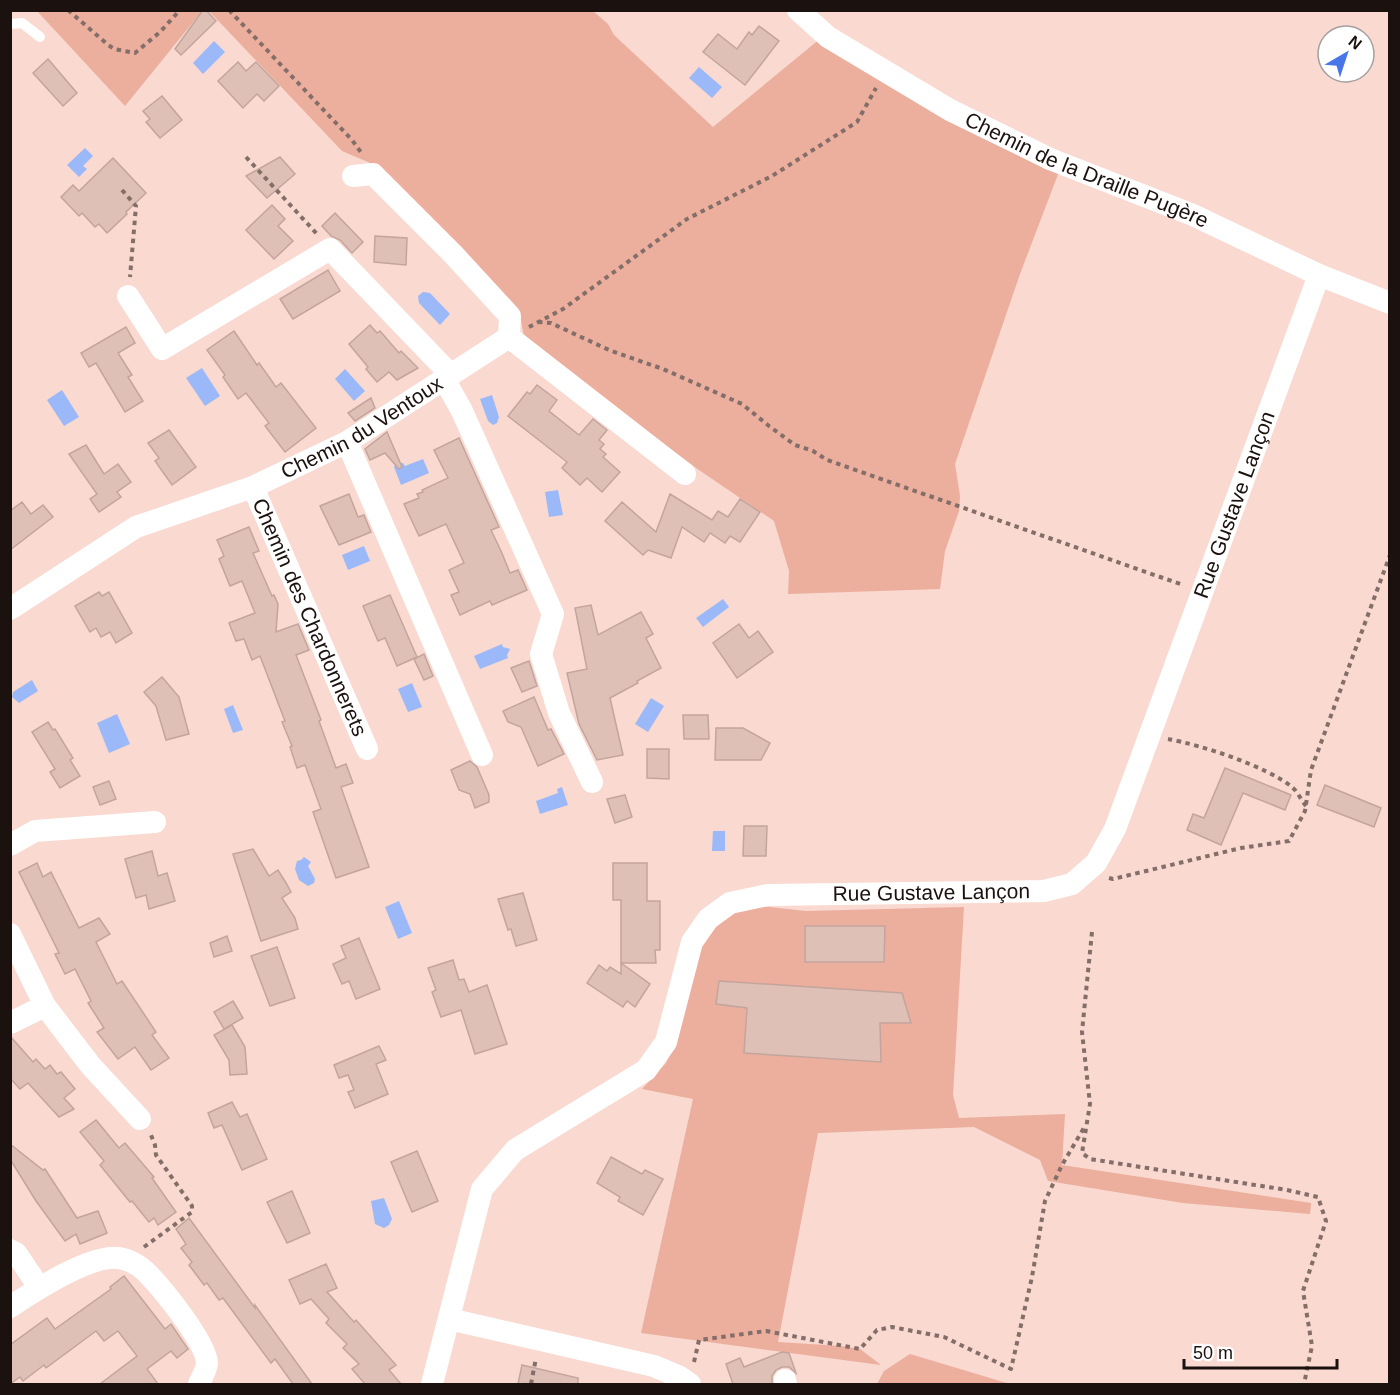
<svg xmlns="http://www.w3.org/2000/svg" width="1400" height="1395" viewBox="0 0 1400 1395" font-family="Helvetica,sans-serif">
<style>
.green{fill:#ecae9d}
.water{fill:#9bb9f8}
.building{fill:#dfc0b7;stroke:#c3a59d;stroke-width:1.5}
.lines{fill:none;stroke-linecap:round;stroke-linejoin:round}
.path{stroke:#836e69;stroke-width:4;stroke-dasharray:4.5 4.5;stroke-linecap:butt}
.service{stroke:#fff;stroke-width:10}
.minor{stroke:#fff;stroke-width:22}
.labels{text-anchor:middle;stroke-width:6;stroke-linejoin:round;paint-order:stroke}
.street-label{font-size:21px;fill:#1b110e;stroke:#fff}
</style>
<rect width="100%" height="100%" fill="#f9d9d0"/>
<g class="green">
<path d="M37,11h165l-77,95z"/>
<path d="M209,11h384l15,13 6,11 99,92 108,-89 239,131 -40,105 -65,190 5,32 -1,15 -14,40 -5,38 -152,5 1,-23 -15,-50 -75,-51 -174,-129 -5,-25 -145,-151 -33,-14z"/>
<path d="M733,903l73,8 158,-4 -11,188 6,23 106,-4 -3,51 249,38 -1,11 -127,-11 -135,-22 -8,-21 -66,-33 -156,6 -40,209 63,4 19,3 21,16 -240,-32 52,-234 -51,-10 24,-26 12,-25 21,-87z"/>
<path d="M910,1354l100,30h-133l7,-13z"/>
</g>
<g class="water">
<path d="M214,41l11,11 -22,22 -10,-11z"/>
<path d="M699,67l23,20 -10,11 -23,-20z"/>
<path d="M85,148l8,8 -10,10 4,3 -8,8 -12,-12z"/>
<path d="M423,292l7,1 20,21 -10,11 -21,-22 -1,-7z"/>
<path d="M202,368l18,28 -15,10 -19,-28z"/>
<path d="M345,369l20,22 -11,10 -19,-22z"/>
<path d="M62,390l17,27 -15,9 -17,-26z"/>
<path d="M492,395l7,22 -2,6 -4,2 -5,-4 -8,-22z"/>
<path d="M423,459l6,14 -28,12 -7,-18 2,-4h7l2,3z"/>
<path d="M558,490l5,25 -14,2 -4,-25z"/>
<path d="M364,546l6,15 -22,9 -6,-15z"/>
<path d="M723,599l6,8 -26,20 -7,-9z"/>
<path d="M502,644l1,3 7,2 -3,6 1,3 -28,11 -6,-13z"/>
<path d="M32,680l6,11 -19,12 -7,-6 1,-5z"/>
<path d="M412,683l10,24 -14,5 -10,-23z"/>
<path d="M651,698l13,8 -16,26 -13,-8z"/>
<path d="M233,705l10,25 -10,3 -9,-24z"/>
<path d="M117,714l13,30 -21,9 -12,-30z"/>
<path d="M562,787l6,18 -28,9 -4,-13 22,-8 -1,-4z"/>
<path d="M713,831h12v20h-13z"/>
<path d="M304,857l7,5 -3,4 7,13 -1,4 -6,3 -9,-6 -4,-11 2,-8 4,-1z"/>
<path d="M399,901l13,32 -14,6 -13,-32z"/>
<path d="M384,1198l8,21 -3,6 -5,3 -9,-4 -4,-23z"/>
</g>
<g class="building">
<path d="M203,10h3l10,11 -35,34 -6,-6z"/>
<path d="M759,26l20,15 -34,44 -42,-33 15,-18 19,15 12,-17 3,3z"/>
<path d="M48,59l29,34 -14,13 -30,-33z"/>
<path d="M238,62l8,9 10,-9 23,24 -15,15 -7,-7 -14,14 -25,-27z"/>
<path d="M162,96l20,24 -22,18 -14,-16 4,-3 -7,-8z"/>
<path d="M280,157l15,17 -28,24 -21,-22z"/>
<path d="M113,158l33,35 -20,19 1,2 -20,19 -8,-9 -4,3 -13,-14 -3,3 -18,-19 12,-12 6,6z"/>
<path d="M272,205l13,14 -7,7 15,15 -19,18 -28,-29z"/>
<path d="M335,213l28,29 -11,11 -12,-13 -9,-4 -9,-10z"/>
<path d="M375,236l32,2 -1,27 -32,-3z"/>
<path d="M328,270l12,21 -47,28 -13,-20z"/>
<path d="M370,325l7,8 3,-2 19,22 2,-2 17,17 -21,12 -8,-8 -12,10 -11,-13 2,-2 -19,-23z"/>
<path d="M126,327l9,16 -17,10 14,22 -4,2 15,24 -18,11 -29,-49 -7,4 -8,-14z"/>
<path d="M234,331l23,34 2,-2 17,24 5,-4 35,45 -31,24 -20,-26 4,-3 -23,-30 -8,6 -15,-22 2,-2 -18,-25z"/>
<path d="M537,385l20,15 -8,11 30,24 14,-16 14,11 -8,10 5,4 -4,5 6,5 -3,3 17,15 -18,20 -15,-14 -7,7 -18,-17 5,-6 -59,-46 19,-24 3,2z"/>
<path d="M371,398l4,10 -20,13 -7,-8z"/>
<path d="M169,430l27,37 -24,18 -17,-24 4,-3 -11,-15z"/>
<path d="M387,432l15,35 -3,2 -14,-16 -15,7 -5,-11z"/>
<path d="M459,438l40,89 -8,3 10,21 9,22 8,-3 9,20 -35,15 -2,-4 -30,14 -9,-20 8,-3 -10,-22 15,-7 -18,-39 -27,12 -15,-32 15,-6 -2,-4 6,-2 -1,-2 26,-12 -14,-28z"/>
<path d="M86,445l18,29 14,-10 13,18 -14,10 4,5 -22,15 -9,-13 7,-5 -28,-40z"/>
<path d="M349,494l9,23 6,-2 7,17 -32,13 -19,-39z"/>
<path d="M670,494l42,26 6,-9 10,6 12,-18 20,13 -20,30 -10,-6 -5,7 -15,-10 -6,9 -22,-15 -11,31 -23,-8 -5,5 -38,-34 17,-19 34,30z"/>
<path d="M22,502l9,12 12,-9 10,12 -43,33v-39z"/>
<path d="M249,527l10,24 -6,2 19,43 2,-1 4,9 -2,28 22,-8 11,26 -13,5 25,65 -2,1 17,47 10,-4 7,19 -12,4 28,80 -33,11 -23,-66 8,-3 -16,-44 -8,3 -7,-21 2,-1 -10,-24 3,-1 -25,-65 -8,4 -8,-21 -8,2 -7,-18 26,-10 -13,-32 -12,5 -11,-27 5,-3 -7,-16z"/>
<path d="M99,592l3,4 7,-4 23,41 -16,10 -6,-11 -9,5 -5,-9 -6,4 -15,-26z"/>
<path d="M390,595l27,62 -20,9 -12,-28 -7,3 -15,-35z"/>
<path d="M591,605l7,30 43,-23 12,22 -7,4 15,30 -24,13 1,2 -28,15 13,57 -26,5 -18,-36 -12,-51 20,-4 -12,-61z"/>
<path d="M739,624l10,14 9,-7 15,21 -36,26 -24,-35z"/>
<path d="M424,654l9,22 -9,4 -10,-21z"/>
<path d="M529,661l8,25 -15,6 -11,-24z"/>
<path d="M162,677l17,20 10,37 -23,6 -10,-34 -12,-14z"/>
<path d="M534,697l14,33 3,-1 13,25 -26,12 -17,-39 -13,-5 -5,-11z"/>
<path d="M683,715h25l1,24h-25z"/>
<path d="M48,722l5,8 2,-1 18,29 -3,2 10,16 -20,12 -10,-16 5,-3 -23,-37z"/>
<path d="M716,728h27l27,15 -9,17h-46z"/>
<path d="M647,749h22v30l-22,-1z"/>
<path d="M470,761l7,6 12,28v7l-14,6 -5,-14 -11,-4 -8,-20z"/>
<path d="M1225,768l66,27 -6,15 -42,-17 -22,52 -34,-15 6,-16 11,4z"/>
<path d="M109,781l7,18 -16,6 -7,-18z"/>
<path d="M1325,785l56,23 -7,19 -57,-22z"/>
<path d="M625,795l7,22 -17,6 -8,-24z"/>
<path d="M744,826h23l-1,30h-23z"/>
<path d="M253,849l16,27 9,-6 8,13 5,9 -9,6 13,20 3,11 -37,12 -28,-87z"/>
<path d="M152,851l6,25 9,-3 8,28 -26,8 -3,-14 -10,3 -11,-39z"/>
<path d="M37,863l6,14 8,-5 28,56 20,-10 11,16 -14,8 21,42 5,-3 34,51 -4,3 17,23 -18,12 -16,-23 -17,12 -21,-27 7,-4 -16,-25 3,-2 -16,-32 -10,5 -10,-20 4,-1 -40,-81z"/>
<path d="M613,863h34v38h13v49h-5l1,13h-35v-63h-8z"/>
<path d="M523,893l14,47 -21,6 -5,-17 -3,1 -10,-31z"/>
<path d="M805,926h80l-1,36h-79z"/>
<path d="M227,936l5,15 -18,6 -4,-14z"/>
<path d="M359,938l21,51 -24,10 -7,-18 -7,3 -9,-20 13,-6 -5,-12z"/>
<path d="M277,947l18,51 -25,8 -19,-50z"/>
<path d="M453,960l6,20 5,-1 5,13 18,-7 20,59 -32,10 -14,-44 -20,7 -9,-25 4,-2 -8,-22z"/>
<path d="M621,963l29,21 -15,23 -8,-6 -4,6 -36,-24 12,-18 8,6 3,-4 11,7z"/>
<path d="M719,981l183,12 9,30h-31l1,39 -137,-9 3,-45 -31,-4z"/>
<path d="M233,1001l10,17 -19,11 -10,-17z"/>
<path d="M232,1025l13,22 2,27 -17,1 -1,-15 -15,-25z"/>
<path d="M10,1036l23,26 3,-3 9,10 5,-4 7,9 4,-2 14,17 -11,9 10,11 -15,8 -31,-34 -8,6 -10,-11z"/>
<path d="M379,1046l7,14 -10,4 12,30 -33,14 -7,-16 6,-2 -6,-15 -9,3 -5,-13z"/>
<path d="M232,1102l8,15 7,-3 20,45 -25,11 -20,-45 -8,3 -6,-15z"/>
<path d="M96,1120l23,28 6,-5 29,34 -2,1 24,34 -18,13 -4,-7 -5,4 -17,-21 -2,1 -30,-37 4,-4 -24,-29z"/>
<path d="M10,1144l33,26 2,-1 32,49 21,-7 9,22 -27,11 -4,-10 -11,7 -29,-40 -26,-42z"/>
<path d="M417,1151l21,50 -26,11 -21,-50z"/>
<path d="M611,1157l31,17 3,-4 18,9 -20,36 -25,-14 2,-4 -23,-14z"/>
<path d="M292,1191l18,42 -23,10 -20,-41z"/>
<path d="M189,1218l66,90v-3l57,79h-19l-18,-25 -4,4 -48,-65 -4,2 -12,-17 -3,2 -15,-20 3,-3 -11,-14 5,-4 -10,-15z"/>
<path d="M326,1264l11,24 -10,4 27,30 2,-2 40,45 -7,5 12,14h-36l-13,-15 7,-5 -16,-16 4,-4 -21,-21 3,-4 -18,-20 -11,5 -11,-24z"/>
<path d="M124,1276l41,53 6,-5 17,25 -11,9 -6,-7 -24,18 11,15h-58l37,-28 -19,-25 -14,10 -8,-10 -50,37 -2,-3 -21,16 -3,-4 -10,7v-39l37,-27 8,11 56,-40 -1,-2z"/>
<path d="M782,1352l7,1 7,20 -7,-6h-7l-6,3 -4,6v8h-39l-7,-20 14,-6 4,9z"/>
<path d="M522,1365l56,13v6h-60z"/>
</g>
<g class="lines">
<g class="path">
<path d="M68,10l39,34 7,5 21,4 25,-21 20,-22"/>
<path d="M229,10l123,130 11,15"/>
<path d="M246,157l71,77"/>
<path d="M122,190l14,16 -6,71"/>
<path d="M538,322l13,1 58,27 54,19 79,35 27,22 26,19 18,6 14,9 356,125"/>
<path d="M529,327l34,-18 124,-90 85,-43 85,-54 19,-34"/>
<path d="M1168,739c33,6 98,27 124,48 6,5 9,13 14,19"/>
<path d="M1109,878l4,1 128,-31 48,-7 16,-30 6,-41 79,-215"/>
<path d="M1092,932l-10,100 8,72 -8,49 8,6 197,31 31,7 8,24 -23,70 9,55 -8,38"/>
<path d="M144,1247l48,-35v-6l-36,-51 -1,-10 -4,-10"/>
<path d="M694,1362l5,-22 67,-9 94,18 17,-19 15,-3 52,10 67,32 21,-92 13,-76 17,-36 23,-39"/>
<path d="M531,1384l5,-26"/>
</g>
<path class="service" d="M10,24l12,-1 18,14"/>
<g class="minor">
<path id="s1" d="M798,10l30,27 122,73 100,49 143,56 126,60 71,28"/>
<path d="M353,176l20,-2 80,80 57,62 -1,21"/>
<path d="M128,296l34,53 168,-100 121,126"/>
<path d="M509,337l176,137"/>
<path d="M444,379l18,32 91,203 -12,40 18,59 33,69"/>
<path d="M347,442l135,313"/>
<path id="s2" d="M253,487l114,262"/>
<path id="s3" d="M10,609l126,-82 117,-40 94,-45 162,-105"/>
<path d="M10,845l25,-14 120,-9"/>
<path d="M10,934l35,72 -35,17"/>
<path d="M45,1006l46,60 49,53"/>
<path d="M10,1250l6,3 23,34"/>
<path d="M10,1307c24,-16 79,-52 108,-49 10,1 21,7 28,14 16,16 60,70 61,91 0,6 -6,16 -8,21"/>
<path d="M449,1319l205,47 26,11 10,7"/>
<path d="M785,1380l1,4"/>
<path id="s4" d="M432,1384l50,-195 33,-39 131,-80 20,-28 26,-100 16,-23 22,-16 38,-8 276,-4 28,-7 24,-21 19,-34 204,-554"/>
</g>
</g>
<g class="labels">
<g class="street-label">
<text dy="7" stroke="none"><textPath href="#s1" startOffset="332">Chemin de la Draille Pugère</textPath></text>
<text dy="7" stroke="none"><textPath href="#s3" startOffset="398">Chemin du Ventoux</textPath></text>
<text dy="7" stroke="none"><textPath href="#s4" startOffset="1359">Rue Gustave Lançon</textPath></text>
<text dy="7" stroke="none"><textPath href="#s2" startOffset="142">Chemin des Chardonnerets</textPath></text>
<text dy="7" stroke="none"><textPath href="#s4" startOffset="801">Rue Gustave Lançon</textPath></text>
</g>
</g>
<rect width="1400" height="1395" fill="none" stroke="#1b110e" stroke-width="24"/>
<g transform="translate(1346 54) rotate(39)"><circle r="28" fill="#ffffff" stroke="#a4a09f" stroke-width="1.5"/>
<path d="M0-4.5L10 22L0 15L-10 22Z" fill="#4876e8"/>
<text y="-9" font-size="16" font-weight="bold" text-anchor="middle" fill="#1b110e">N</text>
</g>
<path d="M1184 1359v9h153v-9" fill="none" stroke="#1b110e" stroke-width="3"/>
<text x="1193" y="1359" font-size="18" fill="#1b110e" stroke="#ffffff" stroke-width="4.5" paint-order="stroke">50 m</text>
</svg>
